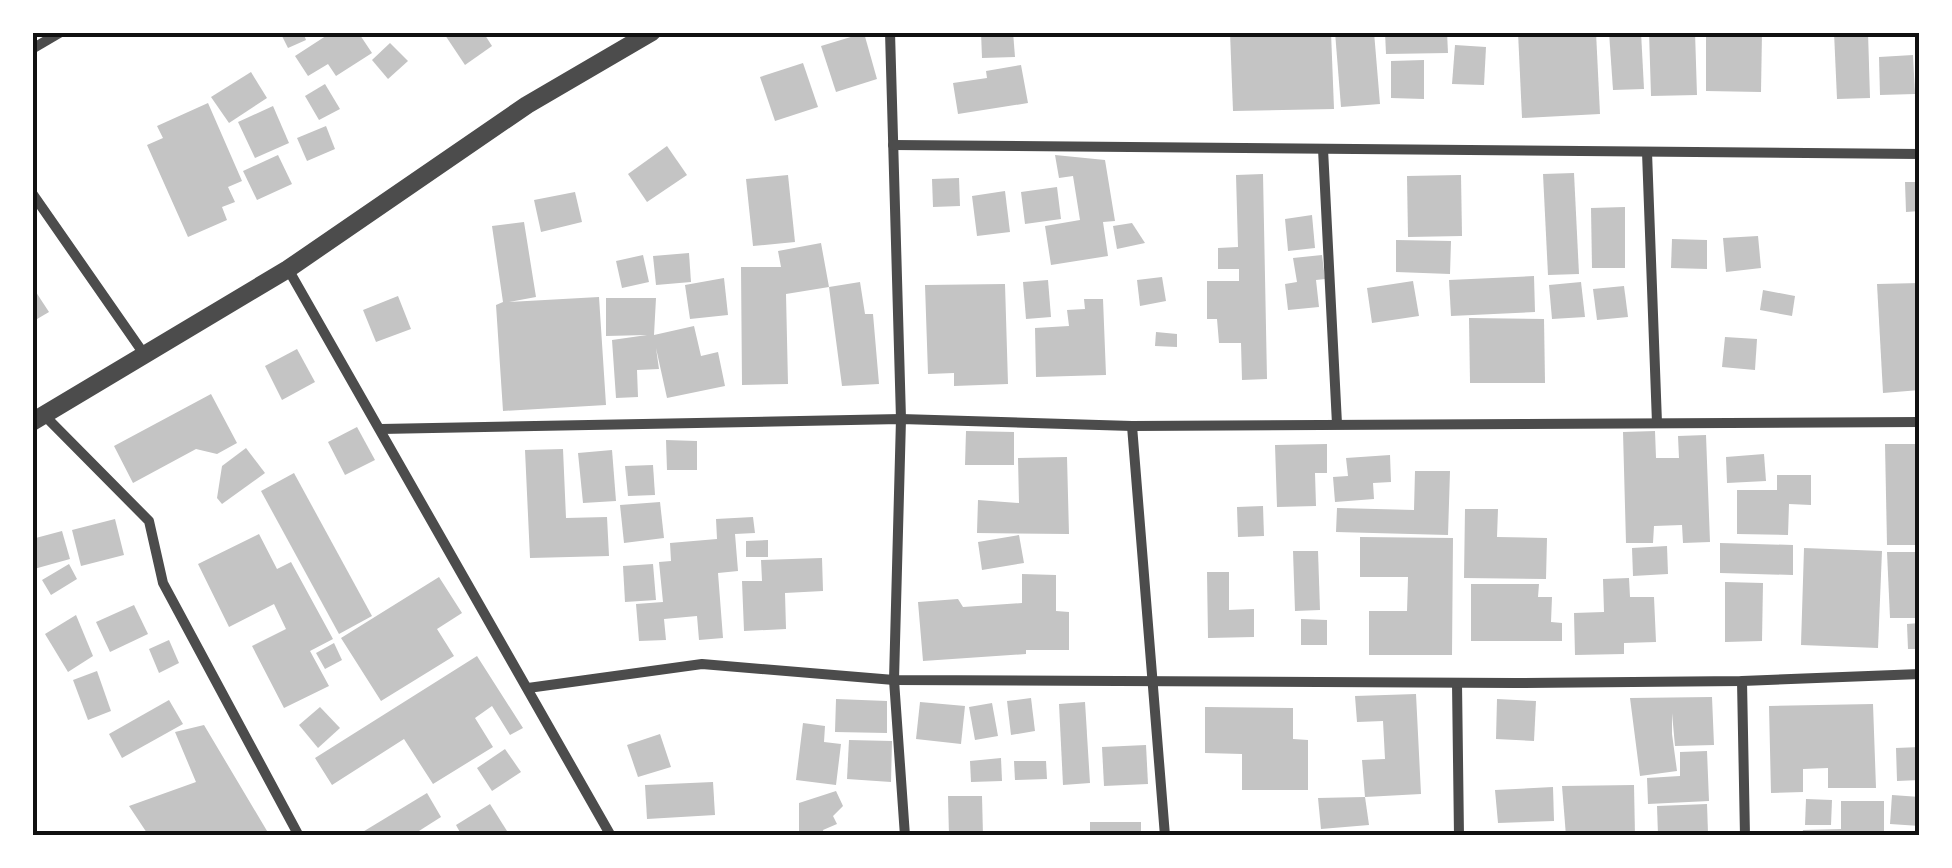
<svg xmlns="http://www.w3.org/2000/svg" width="1952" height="868" viewBox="0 0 1952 868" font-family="'Source Sans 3',sans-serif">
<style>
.building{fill:#c4c4c4}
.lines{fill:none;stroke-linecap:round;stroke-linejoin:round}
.minor{stroke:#4c4c4c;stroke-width:10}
.tertiary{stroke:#4c4c4c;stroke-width:18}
.neatline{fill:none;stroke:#111;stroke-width:4}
</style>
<rect width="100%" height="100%" fill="#fff"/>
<g class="building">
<path d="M280,32h23l3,8 -18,8z"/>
<path d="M332,32h26l14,21 -36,23 -8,-12 -20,12 -13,-20z"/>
<path d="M443,32h40l9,14 -27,19z"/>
<path d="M981,32h32l2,25 -33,1z"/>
<path d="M1230,32h101l3,77 -101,2z"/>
<path d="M1335,32h39l6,72 -39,3z"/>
<path d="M1385,32h62l1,21 -62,1z"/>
<path d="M1518,32h78l4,82 -78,4z"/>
<path d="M1609,32h32l3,57 -31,1z"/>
<path d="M1649,32h46l2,63 -46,1z"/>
<path d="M1706,32h56l-1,60 -55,-1z"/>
<path d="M1834,32h34l2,66 -33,1z"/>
<path d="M864,33l13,46 -41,13 -15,-46z"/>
<path d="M390,43l18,18 -20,18 -16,-19z"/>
<path d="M1455,45l31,2 -2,38 -32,-1z"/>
<path d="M1913,55l2,39 -35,1 -1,-38z"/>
<path d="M1424,60v39l-33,-1v-37z"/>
<path d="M803,63l15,44 -43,14 -15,-44z"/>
<path d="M1021,65l7,38 -70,11 -5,-31 34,-5 -1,-7z"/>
<path d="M251,72l16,26 -38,25 -18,-26z"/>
<path d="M325,84l15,25 -21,11 -14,-24z"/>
<path d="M208,103l34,78 -14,6 7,15 -13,5 5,13 -39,17 -41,-92 16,-7 -6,-12z"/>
<path d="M273,106l16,37 -34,15 -17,-36z"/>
<path d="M326,126l9,23 -28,12 -10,-23z"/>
<path d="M667,146l20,29 -40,27 -19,-28z"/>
<path d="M278,155l14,29 -35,16 -14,-29z"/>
<path d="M1055,155l50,5 10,61 -12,1 5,34 -57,9 -6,-39 35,-6 -7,-44 -14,2z"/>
<path d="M1574,173l5,101 -31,1 -5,-101z"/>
<path d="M1263,174l4,205 -25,1 -1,-37h-22l-2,-24h-10v-38h32v-12h-21v-21l20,-1 -2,-72z"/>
<path d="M788,175l7,67 -42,4 -7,-67z"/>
<path d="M1461,175l1,61 -54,1 -1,-61z"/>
<path d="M959,178l1,28 -27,1 -1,-28z"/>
<path d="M1905,182h15v29l-14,1z"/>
<path d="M1057,187l4,32 -36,5 -4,-32z"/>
<path d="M1005,191l5,41 -33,4 -5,-40z"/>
<path d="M575,192l7,30 -41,10 -7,-32z"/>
<path d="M1625,207v61h-33l-1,-60z"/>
<path d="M1312,215l3,33 -27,3 -3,-32z"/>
<path d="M524,222l12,75 -27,5 90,-5 7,108 -103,6 -7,-106 7,-3 -11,-76z"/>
<path d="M1132,223l13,20 -28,6 -4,-23z"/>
<path d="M1758,236l3,32 -35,4 -3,-34z"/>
<path d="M1672,239l35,1v29l-36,-1z"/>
<path d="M1396,240l55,1 -1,33 -54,-2z"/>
<path d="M821,243l8,44 -43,7 2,90 -46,1 -1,-118h40l-3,-16z"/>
<path d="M689,253l2,29 -35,3 -3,-29z"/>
<path d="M643,255l6,27 -27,6 -6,-27z"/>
<path d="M1322,255l3,24 -9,1 3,27 -31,3 -3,-26 12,-2 -4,-24z"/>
<path d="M1534,276l1,36 -84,4 -2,-36z"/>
<path d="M1162,277l4,24 -26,5 -3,-26z"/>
<path d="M724,278l4,37 -38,4 -5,-34z"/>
<path d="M1048,280l3,37 -25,2 -3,-37z"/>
<path d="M1413,281l6,35 -47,7 -5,-35z"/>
<path d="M860,282l5,32h8l6,70 -37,2 -13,-99z"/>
<path d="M1581,282l4,35 -33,2 -3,-34z"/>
<path d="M1920,283v107l-37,3 -6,-109z"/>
<path d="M1005,284l3,100 -54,2v-13l-26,1 -3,-89z"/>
<path d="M32,286l17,26 -17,10z"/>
<path d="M1624,286l4,31 -31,3 -4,-31z"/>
<path d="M1763,290l32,6 -3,20 -32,-6z"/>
<path d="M398,296l13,33 -35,13 -13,-32z"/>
<path d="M606,298h50l-2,37 40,-9 7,30 17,-4 7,34 -58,12 -11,-50 3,21 -22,1 1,27 -22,1 -4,-58 35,-5 -41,1z"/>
<path d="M1084,299h19l3,76 -70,2 -1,-49 34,-2 -2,-16 18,-1z"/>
<path d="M1469,318l75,1 1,64h-75z"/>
<path d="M1156,332l21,2v13l-22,-1z"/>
<path d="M1725,337l32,2 -2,31 -33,-3z"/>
<path d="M297,349l18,33 -33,18 -17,-34z"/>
<path d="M211,394l26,49 -20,11 -21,-5 -63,34 -19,-37z"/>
<path d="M357,427l18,33 -30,15 -17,-33z"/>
<path d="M966,431l48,1v33h-49z"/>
<path d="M1655,431l1,27h23l-1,-22 28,-1 4,107 -27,1 -1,-18 -28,1 -1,17h-27l-3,-111z"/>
<path d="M666,440l31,1v29h-30z"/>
<path d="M1327,444v29h-12l1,33 -39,1 -2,-62z"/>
<path d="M1885,444h35v101h-33z"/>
<path d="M246,448l19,25 -43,31 -5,-6 5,-32z"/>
<path d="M563,449l3,69 41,-1 2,39 -79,2 -5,-108z"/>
<path d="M612,450l4,51 -33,2 -5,-50z"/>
<path d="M1764,454l2,27 -39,2 -1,-26z"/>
<path d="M1390,455l1,27 -18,1 1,16 -39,3 -2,-25 15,-1 -2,-18z"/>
<path d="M1067,457l2,77 -92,-1 1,-33 41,3 -1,-45z"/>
<path d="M653,465l2,30 -27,1 -3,-30z"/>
<path d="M1415,471h35l-2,64 -112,-3 1,-24 77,2z"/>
<path d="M294,473l78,143 -33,18 -78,-143z"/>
<path d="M1777,475h34v30l-22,-1 -1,31 -51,-1v-44h40z"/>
<path d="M660,502l4,36 -40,5 -4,-38z"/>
<path d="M1263,506l1,30 -26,1 -1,-30z"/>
<path d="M1465,509h33l-1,28 50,1 -1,41 -82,-1z"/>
<path d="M753,517l2,16 -20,1 3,37 -20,2 5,65 -24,2 -2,-24 -33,3 2,21 -27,1 -3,-37 27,-2 -4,-40 12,-1 -1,-18 47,-4 -1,-20z"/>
<path d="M115,519l9,36 -43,11 -9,-36z"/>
<path d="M62,531l8,28 -36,10 -2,-30z"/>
<path d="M259,534l18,35 14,-7 42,77 -23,12 19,35 -45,22 -32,-62 34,-17 -12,-25 -45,23 -31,-63z"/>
<path d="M1019,535l5,28 -42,7 -4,-28z"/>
<path d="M1360,537l93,1 -1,117h-83v-44h38l1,-34h-48z"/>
<path d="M768,540v17h-22v-16z"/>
<path d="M1720,543l73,2v30l-73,-2z"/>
<path d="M1667,546l1,28 -35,2 -1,-28z"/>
<path d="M1804,548l78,3 -4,97 -77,-3z"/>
<path d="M1293,551h25l2,59 -25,1z"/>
<path d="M1887,552h33v66h-30z"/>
<path d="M822,558l1,33 -38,2 1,36 -42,2 -2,-50h20l-1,-21z"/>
<path d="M69,564l8,15 -26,16 -9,-15z"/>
<path d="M653,564l3,36 -31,2 -2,-36z"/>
<path d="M1207,572h22v38l25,-1v28l-46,1z"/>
<path d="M1022,574l34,1v36l13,1v38h-43v4l-103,7 -5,-59 40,-3 5,8 59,-4z"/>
<path d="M439,577l23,36 -25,16 17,27 -73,45 -40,-63z"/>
<path d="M1629,578l1,19h24l2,45 -32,1v11l-49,1 -1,-42 30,-1 -1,-33z"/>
<path d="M1725,582l38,1 -1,58 -37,1z"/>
<path d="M1471,584h68l-1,13h14l-1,25 11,1v18h-91z"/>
<path d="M134,605l14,29 -38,18 -14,-30z"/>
<path d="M76,615l17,41 -25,16 -23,-38z"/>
<path d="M1301,619l26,1v25h-26z"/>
<path d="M1920,623v26h-12l-1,-25z"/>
<path d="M169,640l10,23 -20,10 -10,-24z"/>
<path d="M334,643l8,17 -17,9 -9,-16z"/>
<path d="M477,656l46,72 -13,7 -18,-29 -17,12 18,29 -60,37 -29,-45 -72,46 -17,-27z"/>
<path d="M97,671l14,40 -23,9 -15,-40z"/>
<path d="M1416,694l5,100 -56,3 -3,-37 23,-1 -2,-38 -26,1 -2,-26z"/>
<path d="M1712,697l2,48 -39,1 -3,-33v21l5,37 -37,5 -10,-78z"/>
<path d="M1031,698l4,33 -24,4 -4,-34z"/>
<path d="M836,699l51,2v32l-52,-1z"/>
<path d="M1497,699l39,2 -2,40 -38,-2z"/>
<path d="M169,700l14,24 -61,34 -13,-24z"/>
<path d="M920,702l45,4 -4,38 -45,-5z"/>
<path d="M1085,702l5,81 -27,2 -4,-81z"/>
<path d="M992,703l6,33 -23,4 -6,-33z"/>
<path d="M1873,704l3,84h-48v-20l-25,1v23l-32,1 -2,-87z"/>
<path d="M320,707l20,21 -22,20 -19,-23z"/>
<path d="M1205,707l88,1v31l15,1v50h-66v-36l-37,-1z"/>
<path d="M803,723l22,3 -1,16 17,2 -5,41 -40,-5z"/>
<path d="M204,725l66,111h-121l-20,-30 67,-24 -21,-50z"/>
<path d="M660,734l11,33 -33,10 -11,-32z"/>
<path d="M849,740l43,1 -1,41 -44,-3z"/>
<path d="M1146,745l2,39 -44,2 -2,-39z"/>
<path d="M1920,747v33l-23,1 -1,-33z"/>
<path d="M505,749l16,23 -29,19 -15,-23z"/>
<path d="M1707,751l2,50 -61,3 -1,-26 33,-2v-24z"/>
<path d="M1001,758l1,23 -31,1 -1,-21z"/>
<path d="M1014,761h32l1,18 -32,1z"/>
<path d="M713,782l2,33 -68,4 -2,-34z"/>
<path d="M1634,785l1,51h-69l-4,-50z"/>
<path d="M1553,787l1,34 -56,2 -3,-33z"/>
<path d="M836,791l7,15 -10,10 4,8 -14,6 1,6h-25v-33z"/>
<path d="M427,793l14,24 -30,19h-55z"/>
<path d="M1892,795l28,2v29l-30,-2z"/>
<path d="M948,796h34l1,40h-34z"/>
<path d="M1365,797l4,28 -48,4 -3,-31z"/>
<path d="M1806,799l26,1 -1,25h-26z"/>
<path d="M1841,801h43v35h-82l1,-6 38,-1z"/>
<path d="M490,804l17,27 -8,5h-37l-6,-11z"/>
<path d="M1707,804l1,29 -50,2 -1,-29z"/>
<rect x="1090" y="822" width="51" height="14"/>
</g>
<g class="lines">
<g class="minor">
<path d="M890,32l11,387 -7,261 11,156"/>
<path d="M32,49l29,-17"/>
<path d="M893,145l1027,9"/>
<path d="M1323,149l14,275"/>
<path d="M1647,152l10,271"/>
<path d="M32,193l112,161"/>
<path d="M288,269l323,567"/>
<path d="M44,415l105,106 14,62 136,253"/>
<path d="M1132,426l33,410"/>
<path d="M381,429l520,-10 231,7 788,-4"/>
<path d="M1742,681l3,155"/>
<path d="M1457,683l2,153"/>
<path d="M528,688l174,-24 192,16 620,3 228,-2 178,-7"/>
</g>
<path class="tertiary" d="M32,422l256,-153 239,-164 125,-73"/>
</g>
<rect width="1952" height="868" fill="none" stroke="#ffffff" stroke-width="70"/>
<rect x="35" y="35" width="1882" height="798" class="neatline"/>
</svg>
